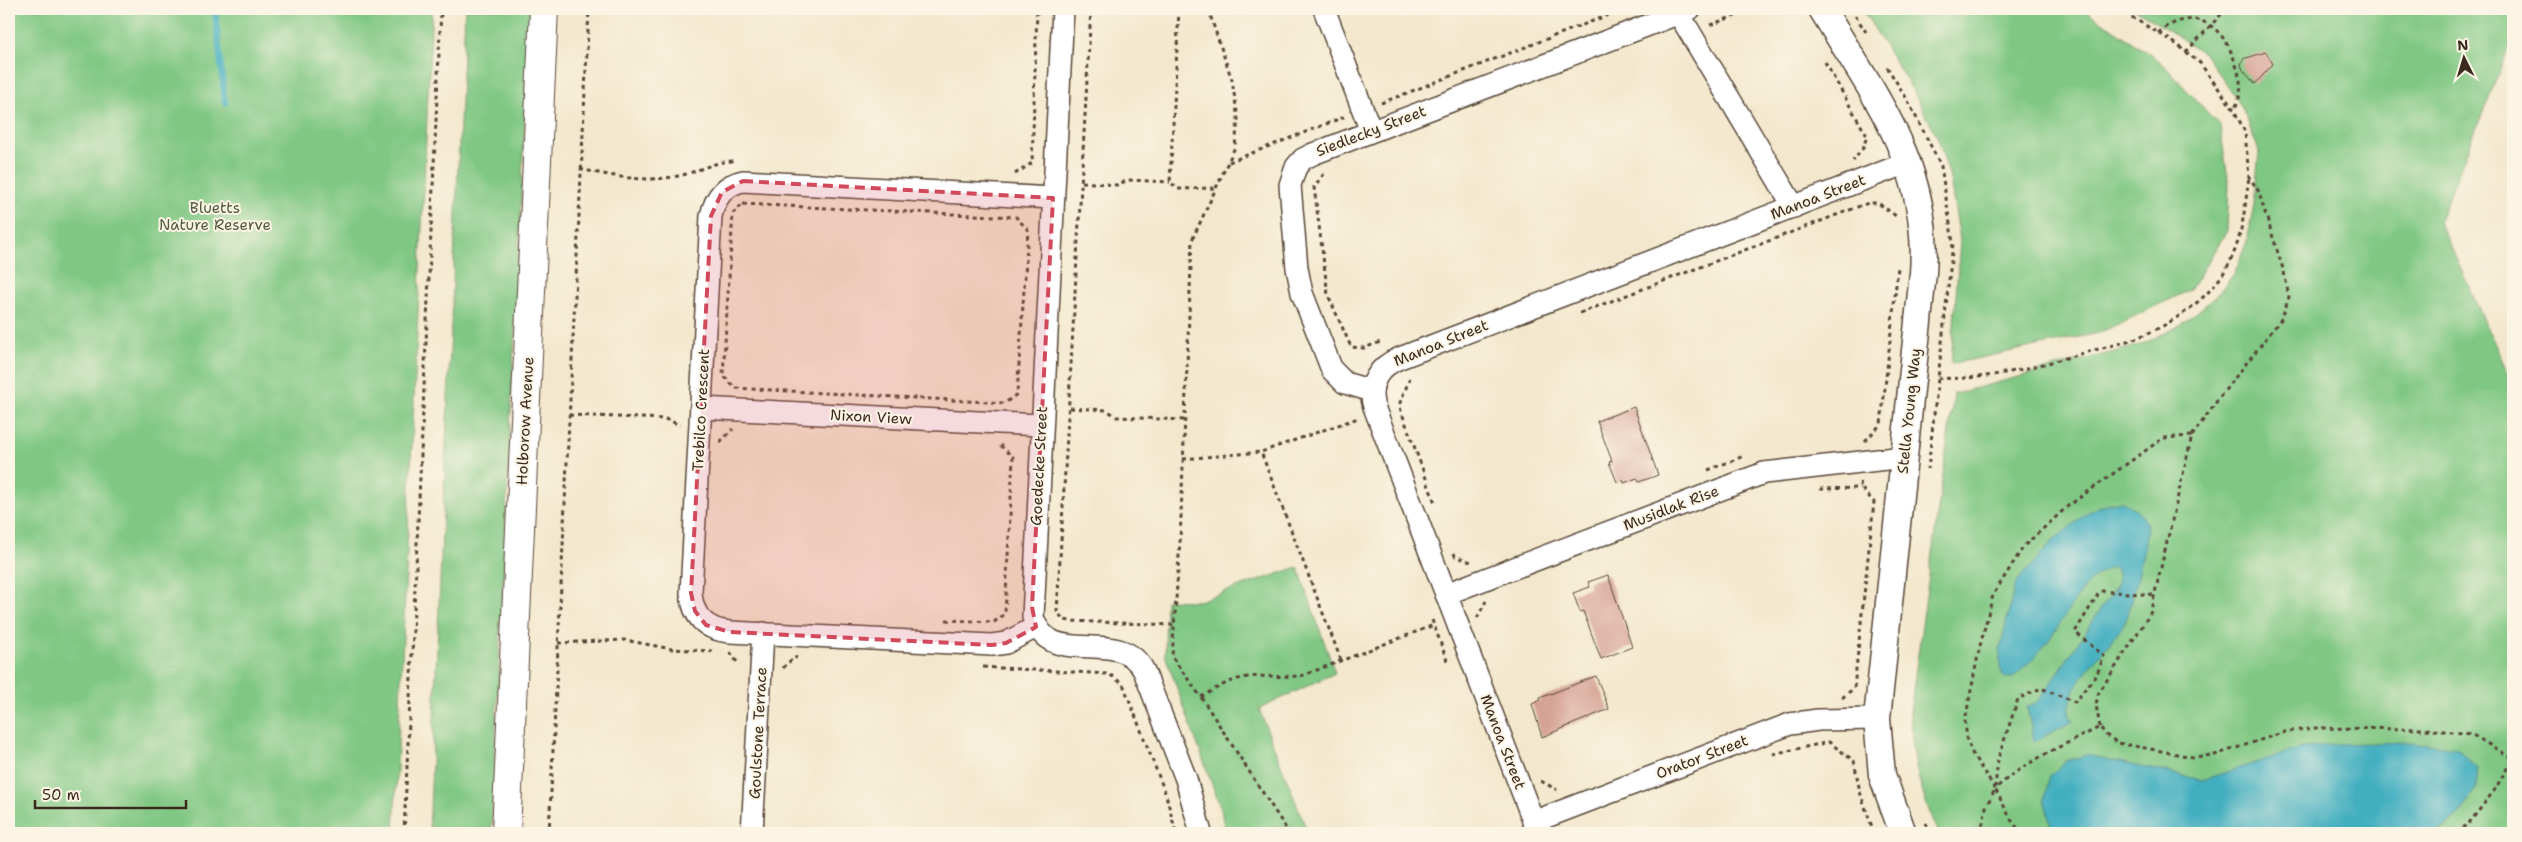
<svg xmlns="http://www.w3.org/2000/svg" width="2522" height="842" viewBox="0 0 2522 842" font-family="'Shantell Sans',sans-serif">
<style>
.green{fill:#7fc783;stroke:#5d7850}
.water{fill:#42afc0;stroke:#3e6c6f}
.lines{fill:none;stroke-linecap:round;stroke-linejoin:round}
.stream{stroke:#42afc0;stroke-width:6}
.building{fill:#d5a395}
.minor-casing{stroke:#574638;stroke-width:24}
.tertiary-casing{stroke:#574638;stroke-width:29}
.secondary-casing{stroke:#574638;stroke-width:30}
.path{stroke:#574638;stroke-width:3;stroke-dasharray:4 4;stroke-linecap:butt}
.minor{stroke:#fff;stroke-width:21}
.tertiary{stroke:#fff;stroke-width:26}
.secondary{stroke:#fff;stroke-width:28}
.marked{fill:#d1495b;fill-opacity:0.2;stroke:#d1495b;stroke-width:4;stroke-dasharray:10 6;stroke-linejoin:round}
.labels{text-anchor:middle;stroke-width:4;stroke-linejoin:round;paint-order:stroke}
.street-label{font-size:15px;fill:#3b2a1e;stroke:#fcf5e5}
.park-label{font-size:15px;fill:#4f593c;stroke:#fcf5e5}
</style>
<rect width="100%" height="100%" fill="#fcf5e5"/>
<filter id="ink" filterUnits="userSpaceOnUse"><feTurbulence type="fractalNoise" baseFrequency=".02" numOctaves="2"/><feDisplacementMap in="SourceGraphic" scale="10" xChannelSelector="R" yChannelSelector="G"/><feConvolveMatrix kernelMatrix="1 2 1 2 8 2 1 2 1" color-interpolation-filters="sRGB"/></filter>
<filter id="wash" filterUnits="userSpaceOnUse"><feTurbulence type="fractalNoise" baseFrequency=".0096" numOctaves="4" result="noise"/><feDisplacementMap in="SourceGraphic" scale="20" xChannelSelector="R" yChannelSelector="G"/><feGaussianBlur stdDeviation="1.12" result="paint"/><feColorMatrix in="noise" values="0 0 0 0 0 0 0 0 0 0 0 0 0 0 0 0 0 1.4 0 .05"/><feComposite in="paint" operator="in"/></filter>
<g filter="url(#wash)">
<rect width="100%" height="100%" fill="#f3e8cd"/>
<g class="green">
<path d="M9,9h423l-38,824h-385z"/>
<path d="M465,9h65l-39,824h-62z"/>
<path d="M1862,9h221l77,52 60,65 9,59 -2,46 -37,59 -91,43 -148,31 9,-124 -11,-66 -12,-38 -24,-45z"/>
<path d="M2135,9h378v29l-74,183 74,163v449h-574c-20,-41 -27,-75 -29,-121l44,-318 186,-49 35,-17 22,-16 18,-15 19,-23 13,-33 7,-37 5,-53 -17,-44 -37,-53z"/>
<path d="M1298,567l37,106 -76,36 49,124h-83l-4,-24 -56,-154 1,-55 33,1z"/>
</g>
<g class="water">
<path d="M2123,501c9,7 22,13 24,25 1,9 -16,84 -21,94 -17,32 -54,53 -57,94l4,7 -39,21 -7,-35 10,-5 12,-16 68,-101 1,-12 -3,-6c-28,2 -53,58 -70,78 -9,12 -21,22 -32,33l-9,-1 -4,-8v-19l15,-66 38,-43 36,-30 17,-7z"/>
<path d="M2412,742l46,6 18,20 1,20 -17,26 -22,19h-385l-9,-34 6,-23 16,-15 21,-6 115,25 96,-31 37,-5z"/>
</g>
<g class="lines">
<path class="stream" d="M215,9l10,94"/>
</g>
<g id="blocks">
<g class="building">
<path d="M2266,52l7,12 -18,20 -12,-14 -2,-5 2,-6z"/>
<path d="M1634,407l24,68 -19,7 -2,-4 -13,5 -1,-3 -6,2 -8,-20 3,-1 -15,-40z"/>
<path d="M1608,575l24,72 -31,12 -18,-48 -3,1 -7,-19 17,-6 -2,-5z"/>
<path d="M1596,676l13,33 -67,28 -10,-33 9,-4 -1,-2z"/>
</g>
</g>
</g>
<g filter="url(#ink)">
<use href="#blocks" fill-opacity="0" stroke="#574638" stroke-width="1"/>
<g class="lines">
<g class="minor-casing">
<g id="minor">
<path d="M1063,9l-30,608c17,55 86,6 111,54l42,108 15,54"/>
<path d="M1324,9l47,122"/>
<path d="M1676,9l118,198"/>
<path d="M1372,391l-27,-8 -13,-13 -30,-77 -5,-25 -7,-83 6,-18 7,-8 10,-5 377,-145"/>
<path d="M701,408l340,17"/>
<path d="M1446,594l318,-121 140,-16"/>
<path d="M1036,627l-30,16 -14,2 -262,-13c-24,-2 -37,-15 -39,-39l20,-377c4,-18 13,-31 32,-35l310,17"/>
<path d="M1533,822l257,-98 28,-4 59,-1"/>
<path d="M752,833l11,-200"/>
<path d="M1538,833l-164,-426c-7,-23 5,-41 26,-49l509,-196"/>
</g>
</g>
<g class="tertiary-casing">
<path id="tertiary" d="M1822,9c52,87 109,157 101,264l-46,446 5,56 21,58"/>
</g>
<g class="secondary-casing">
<path id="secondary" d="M506,833l38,-824"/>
</g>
<g class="path">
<path d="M1091,9l-34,603 7,8 6,1 104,4"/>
<path d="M1179,9l-9,173 8,7 38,-1"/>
<path d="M1208,9l24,71 6,39 -3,28 -43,93 -12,301 -8,116 29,40 88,136"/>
<path d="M1790,9l7,3 2,3"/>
<path d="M1851,9l15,23"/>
<path d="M2118,9l54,32 28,22 34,47 11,22 4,45 9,13 26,82 5,25 -7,21 -63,80 -27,38"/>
<path d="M1710,25l44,-16"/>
<path d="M2158,33c35,-28 64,-10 77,29 6,18 9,30 -1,48"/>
<path d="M2186,52l40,-43"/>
<path d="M1825,62l42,74 -4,12 -10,13"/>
<path d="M1887,67l20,32 34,67 12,77 -25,226"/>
<path d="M1381,103l243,-94"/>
<path d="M1229,162l115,-45"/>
<path d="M580,169c35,8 71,15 106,5 17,-5 31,-13 48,-13"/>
<path d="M1015,174l17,-11 5,-154"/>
<path d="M1324,174l-10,13 14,108 23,52 13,1 19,-7"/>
<path d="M1082,182l35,3 11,-5 42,2"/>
<path d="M743,204l273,13 12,13 -11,164 -12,9 -270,-15 -12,-13 10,-162z"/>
<path d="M1580,313l288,-110h10l18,13"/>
<path d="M1410,378l-11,27 36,98"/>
<path d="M1938,378c48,3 96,-11 142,-24 20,-6 42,-10 61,-18 29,-11 61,-33 79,-58 22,-29 24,-66 29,-101"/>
<path d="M1070,408l37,2 10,7 68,3"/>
<path d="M569,415l96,4 15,6"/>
<path d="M1865,441l16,-17 17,-157"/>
<path d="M720,442l13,-13"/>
<path d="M1183,459l78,-7"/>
<path d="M1708,470l36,-14"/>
<path d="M1820,489l41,-1"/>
<path d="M1454,553l1,3 16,6"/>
<path d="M1477,618l9,-17"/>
<path d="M946,620l48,2 11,-8 8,-157 -13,-12"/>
<path d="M1432,620l16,43"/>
<path d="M558,643l66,-3 48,9 40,2"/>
<path d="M730,652l9,13"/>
<path d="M1341,660l-80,-208 97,-34"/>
<path d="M983,667l126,7 14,10 43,111 10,38"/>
<path d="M783,668l11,-11 3,1"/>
<path d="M1201,697c14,-8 30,-18 47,-20 19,-2 37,1 56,-2l130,-50"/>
<path d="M1842,698l12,-10 20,-186 -13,-14 -1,-7"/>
<path d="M2100,727l-4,-22 2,-11 52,-80 42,-178 -29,2 -95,68 -44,40 -31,49 -14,55 -14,71 2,19 6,15 22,34c30,-28 69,-44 105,-62l6,8 12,8 75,14 22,-2 70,-23 28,-4 112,1 46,5 41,24"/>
<path d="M1773,754l56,-12 25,19 6,31 14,41"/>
<path d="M1541,781l16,9"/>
<path d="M1995,788l3,-29 20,-60 23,-11 34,14 22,-28 7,-18 -29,-24 25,-41 55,4"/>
<path d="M1926,823l4,10"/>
<path d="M404,833l37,-824"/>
<path d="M549,833l40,-824"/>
<path d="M1981,833l5,-26 9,-18 17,32 9,12"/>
<path d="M2456,833l13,-10 25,-32 19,-33"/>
</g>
<use href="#minor" class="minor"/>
<use href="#tertiary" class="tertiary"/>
<use href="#secondary" class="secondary"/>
</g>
</g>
<path class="marked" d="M743,181l310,17 -21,409 4,20 -30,16 -14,2 -262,-13 -24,-7 -11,-14 -4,-18 20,-377 11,-24z"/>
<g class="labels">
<g class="street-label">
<text transform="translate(1371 131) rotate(-21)" y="5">Siedlecky Street</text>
<text transform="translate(1818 197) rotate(-21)" y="5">Manoa Street</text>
<text transform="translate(1441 343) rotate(-22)" y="5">Manoa Street</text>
<text transform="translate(701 410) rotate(-87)" y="5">Trebilco Crescent</text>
<text transform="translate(1909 411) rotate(-84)" y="5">Stella Young Way</text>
<text transform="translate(871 417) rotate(3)" y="5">Nixon View</text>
<text transform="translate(525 421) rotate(-87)" y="5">Holborow Avenue</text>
<text transform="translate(1039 466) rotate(-87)" y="5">Goedecke Street</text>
<text transform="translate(1671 508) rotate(-21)" y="5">Musidlak Rise</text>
<text transform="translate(758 733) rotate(-87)" y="5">Goulstone Terrace</text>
<text transform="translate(1503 742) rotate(69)" y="5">Manoa Street</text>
<text transform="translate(1702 757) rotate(-21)" y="5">Orator Street</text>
</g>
<g class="park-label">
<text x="215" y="213">Bluetts<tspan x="215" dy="17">Nature Reserve</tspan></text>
</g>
</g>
<rect width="2522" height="842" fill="none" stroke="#fcf5e5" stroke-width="30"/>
<g transform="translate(2464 58) rotate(355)" stroke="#fcf5e5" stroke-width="4" paint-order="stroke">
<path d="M0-4L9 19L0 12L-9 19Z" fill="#3b2a1e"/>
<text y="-8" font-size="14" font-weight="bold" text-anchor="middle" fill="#3b2a1e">N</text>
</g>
<path d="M35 800v8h151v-8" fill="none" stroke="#3b2a1e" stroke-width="2.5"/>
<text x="42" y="800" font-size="15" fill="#3b2a1e" stroke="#fcf5e5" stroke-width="4" paint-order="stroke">50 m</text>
</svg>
